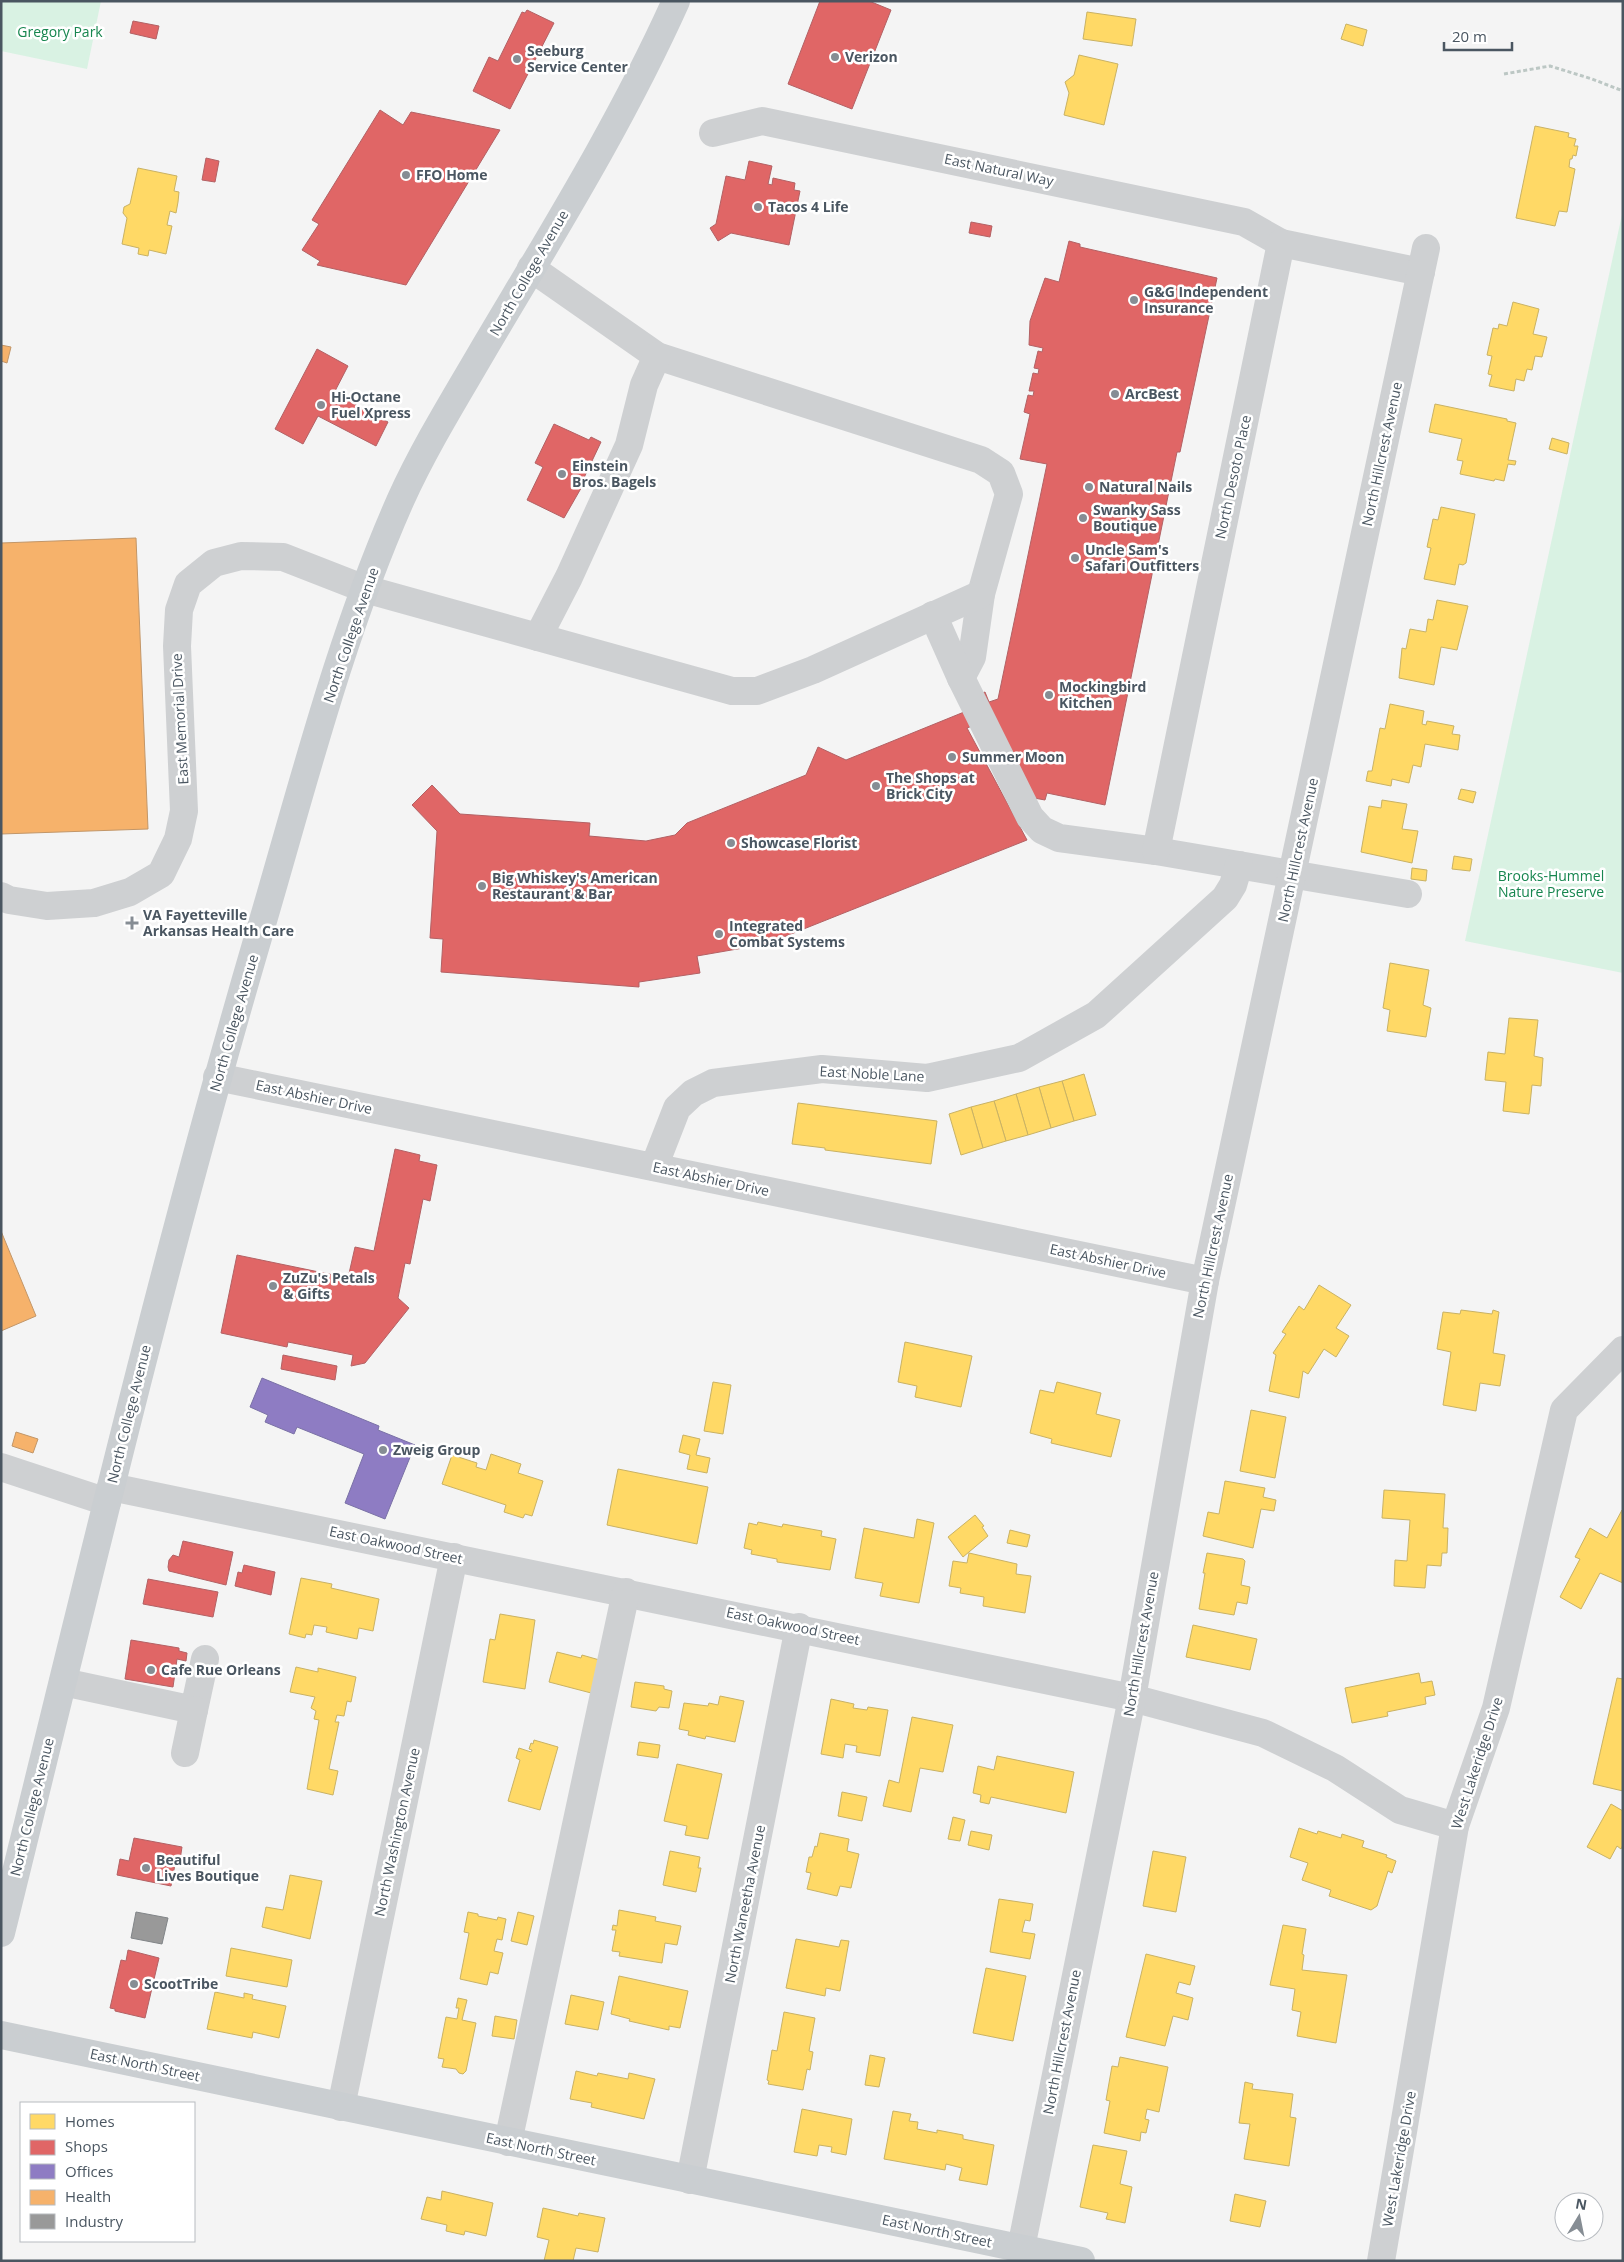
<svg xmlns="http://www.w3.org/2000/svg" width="1624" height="2262" viewBox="0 0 1624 2262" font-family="'Open Sans',sans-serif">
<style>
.green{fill:#d9f2e3}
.homes{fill:#ffd966;stroke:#c9b264}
.shops{fill:#e06666;stroke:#b36164}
.offices{fill:#8e7cc3;stroke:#7a71a6}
.health{fill:#f6b26b;stroke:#c29668}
.industry{fill:#999;stroke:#818588}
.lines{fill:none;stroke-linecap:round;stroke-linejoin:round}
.path{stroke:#bcc7c4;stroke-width:3;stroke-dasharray:4 2.5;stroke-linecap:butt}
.minor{stroke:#ced0d2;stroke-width:28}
.major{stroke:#caced1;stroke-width:28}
.poi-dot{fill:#868d94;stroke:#fff;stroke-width:2}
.labels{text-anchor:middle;stroke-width:5;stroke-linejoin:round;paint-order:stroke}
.park-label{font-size:14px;fill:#17864f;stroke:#fff}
.poi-label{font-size:14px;font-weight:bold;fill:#4a5661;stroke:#fff;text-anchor:start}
.street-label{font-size:14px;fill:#4a5661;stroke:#fff}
</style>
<rect width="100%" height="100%" fill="#f4f4f4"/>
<g class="green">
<path d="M1,1h100l-14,68 -86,-18z"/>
<path d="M1623,210v763l-158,-32z"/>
</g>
<g class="homes">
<path d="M1087,12l49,7 -4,27 -49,-7z"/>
<path d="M1346,24l21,6 -4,16 -22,-7z"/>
<path d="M1079,55l39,9 -14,61 -40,-10 5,-22 -4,-11 9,-7z"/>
<path d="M1535,126l34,7 -1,4 8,2 -2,7h4l-2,10 -3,-1 -1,4h-2l-1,8 6,2 -8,43 -8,-1 -4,15 -39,-8z"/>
<path d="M138,168l39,8 -3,15 5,1 -1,10 -2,11 -6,-2 -3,14 5,1 -6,28 -17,-4 -1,6 -10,-2 1,-6 -17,-4 5,-26 -4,-5 1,-6 6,-3z"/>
<path d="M1513,302l26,7 -6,25 14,3 -5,20 -7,-1 -3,14 -5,-1 -3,12 -8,-2 -2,12 -25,-5 3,-11 -4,-1 4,-18 -5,-1 6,-27 5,1 1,-5 8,2z"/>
<path d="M1435,404l72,15v2l9,2 -8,37 8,1 -1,4 -7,-1 -4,17 -9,-2 -1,2 -34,-7 3,-13 -6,-1 5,-21 -33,-7z"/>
<path d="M1552,438l17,5 -2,11 -18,-5z"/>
<path d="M1441,507l34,7 -9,49 -3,2 -4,-1 -4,21 -31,-6 7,-31 -4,-1 6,-28 5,1z"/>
<path d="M1437,600l31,6 -11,44 -16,-3 -7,38 -35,-7 3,-30 4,1 4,-20 16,3 2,-13 5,1z"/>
<path d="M1390,704l34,7 -2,13 4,1 1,-4 27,5 -2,8 8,1 -2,15 -33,-6 -4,23 -8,-2 -4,18 -17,-4 -1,7 -25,-5 2,-10h4l8,-43 5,1z"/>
<path d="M1461,789l15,3 -3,11 -15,-4z"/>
<path d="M1382,800l25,4 -5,25 16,2 -6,32 -51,-11 8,-46 12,2z"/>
<path d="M1454,856l18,3 -2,12 -18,-2z"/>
<path d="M1412,868l15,2 -1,11 -15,-2z"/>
<path d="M1390,963l39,7 -6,35 8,3 -5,29 -39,-6 3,-21 -7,-2z"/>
<path d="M1509,1018l29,2 -4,36 9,2 -2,28 -9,-1 -3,29 -26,-3 3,-29 -21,-2 3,-28 17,2z"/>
<path d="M1084,1074l12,41 -22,6 -12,-40z"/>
<path d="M1062,1081l12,40 -23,7 -12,-41z"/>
<path d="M1039,1087l12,41 -23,7 -12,-41z"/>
<path d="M1016,1094l12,41 -22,6 -12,-40z"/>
<path d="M994,1101l12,40 -23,7 -12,-41z"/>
<path d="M798,1103l139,18 -6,43 -106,-14v-2l-33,-4z"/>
<path d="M971,1107l12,41 -22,7 -12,-41z"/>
<path d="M1319,1285l32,20 -15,23 13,8 -13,21 -12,-8 -16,25 -5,-3 -4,27 -30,-7 7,-36 -3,-2 13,-19 -4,-2 17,-26 5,4z"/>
<path d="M1461,1310l31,4 1,-4 6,2 -6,41 12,2 -5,31 -20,-3 -4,28 -33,-6 8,-53 -14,-3 6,-37 17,2z"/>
<path d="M905,1342l67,14 -11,51 -46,-10 2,-11 -19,-4z"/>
<path d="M713,1382l18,3 -8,49 -19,-3z"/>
<path d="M1057,1382l44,11 -5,21 24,6 -9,37 -60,-14 1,-4 -22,-6 10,-43 14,3z"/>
<path d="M1251,1410l35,7 -11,61 -35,-7z"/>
<path d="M683,1435l17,4 -4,16 14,3 -3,15 -20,-4 3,-14 -11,-3z"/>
<path d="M491,1454l30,10 -3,9 25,8 -11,35 -7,-2 -2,4 -19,-6 2,-7 -64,-21 10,-29 25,8 -1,4 10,3z"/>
<path d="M618,1469l90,18 -11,57 -90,-19z"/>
<path d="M1225,1481l40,7 -2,9 13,3 -2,11 -13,-2 -8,39 -50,-12 5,-24 11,2z"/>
<path d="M1384,1490l61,4 -2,34h5l-1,25h-5l-1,13 -14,-1 -2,23 -31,-2 1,-26 12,1 3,-41 -28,-2z"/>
<path d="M1622,1510l1,73 -23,-10 -19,36 -21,-12 20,-38 -5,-2 15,-29 17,10z"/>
<path d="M975,1515l9,11 -2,1 6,9 -25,21 -15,-20z"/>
<path d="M917,1519l17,4 -15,80 -39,-7 3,-13 -28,-5 9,-50 50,10z"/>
<path d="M758,1522l24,5 1,-3 39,7 -1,5 15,3 -6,31 -53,-8v-3l-26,-5 1,-4 -8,-2 5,-25 8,2z"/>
<path d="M1010,1530l20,5 -3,12 -20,-4z"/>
<path d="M969,1553l48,11 -1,10 15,2 -6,37 -42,-7 1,-9 -24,-4 1,-5 -12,-2 4,-25 14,2z"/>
<path d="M1207,1553l36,6 2,2 -4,24 9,2 -3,17 -10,-2 -3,13 -35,-6 6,-36h-2z"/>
<path d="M301,1578l31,6 -1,4 48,11 -6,32 -14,-3 -2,11 -31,-7 1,-5 -13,-2 -2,10 -6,-1 -1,4 -16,-4z"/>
<path d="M500,1614l35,6 -10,69 -42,-7 7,-43 5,1z"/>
<path d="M1193,1625l64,14 -7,31 -64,-13z"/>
<path d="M557,1652l24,6 1,-3 21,6 -8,33 -46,-12z"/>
<path d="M296,1667l22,5v-4l38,9 -5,25 -4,-1 -3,15 -7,-1 -2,7h4l-10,47 9,2 -5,24 -26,-6 12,-69 -5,-1 2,-8 -5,-3 4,-11 -25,-5z"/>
<path d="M1419,1673l2,10 11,-2 3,14 -10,2 1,7 -39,8 1,4 -36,7 -7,-35z"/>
<path d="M1617,1678l6,1v112l-30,-7z"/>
<path d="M635,1682l29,4v3l8,2 -3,17 -10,-1 -3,4 -25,-4z"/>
<path d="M720,1696l24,5 -9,41 -29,-6 -1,3 -17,-4 1,-4 -10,-2 5,-26 24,3 1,-3 9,2z"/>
<path d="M831,1699l23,5 -1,4 14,2 1,-3 20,3 -8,46 -24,-4 1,-6 -12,-2 -2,14 -22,-4z"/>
<path d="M912,1717l41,8 -10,47 -23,-4 -9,44 -28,-6 6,-26 10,3z"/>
<path d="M534,1740l24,7 -18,63 -32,-9 12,-41 -4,-2 3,-10 12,4 1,-2 -3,-1 2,-6 2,1z"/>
<path d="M639,1742l21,3 -2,13 -21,-3z"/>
<path d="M997,1756l77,16 -8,41 -75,-16 -2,7 -9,-2 1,-7 -8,-2 5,-27 16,4z"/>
<path d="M677,1764l45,10 -14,65 -23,-4 2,-9 -23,-5z"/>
<path d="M842,1792l25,5 -5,24 -24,-5z"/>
<path d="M1611,1804l12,7v34l-2,4 -4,-3 -7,13 -23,-12z"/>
<path d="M953,1817l12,3 -5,21 -12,-2z"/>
<path d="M1299,1828l18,6 1,-3 23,7 1,-4 22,7 -2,6 25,8 -1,2 10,4 -4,12 -4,-2 -11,35 -6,4 -42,-14 2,-6 -29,-10 6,-17 -18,-6z"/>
<path d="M971,1831l21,4 -3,15 -21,-5z"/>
<path d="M820,1833l29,6 -2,12 12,3 -8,34 -11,-2 -3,10 -30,-7 4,-16 -5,-1 3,-15h3l3,-11 2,1z"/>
<path d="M670,1851l30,6 -2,11h3l-5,24 -33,-7z"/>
<path d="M1153,1851l33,6 -10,55 -33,-6z"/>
<path d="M290,1875l32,6 -12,58 -48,-12 4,-20 17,3z"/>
<path d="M999,1899l34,5 -3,17 -5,-1 -3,12 13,2 -5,25 -40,-7z"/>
<path d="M619,1910l37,7 -1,4 26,5 -4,19 -12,-2 -3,20 -43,-7 1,-4 -8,-1 4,-21h-4l1,-5 4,1z"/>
<path d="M468,1912l10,2v2l19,4 1,-3 8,2 -4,21 -5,-1 -3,12 9,2 -5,21 -8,-2 -3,13 -27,-6 9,-46 -5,-1z"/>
<path d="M518,1912l16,4 -7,29 -16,-4z"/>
<path d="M1283,1925l23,4 -4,25 2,1 -2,15 45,5 -11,68 -39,-7 4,-24 -9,-2 3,-21 -25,-4z"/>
<path d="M796,1939l43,8 2,-7 8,1 -9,50 -14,-3 -1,8 -39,-8z"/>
<path d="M231,1948l61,12 -5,27 -61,-11z"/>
<path d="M1146,1954l49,12 -5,19 -11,-3 -3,11 17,5 -5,22 -15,-4 -8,30 -39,-9z"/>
<path d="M986,1968l40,8 -13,65 -40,-8z"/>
<path d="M619,1976l69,15 -8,37 -11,-2v4l-40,-9 1,-2 -19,-5z"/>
<path d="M215,1992l29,6v-5l9,2 -1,4 34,7 -7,32 -26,-6 -1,6 -45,-9z"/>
<path d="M571,1995l33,7 -6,28 -33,-6z"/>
<path d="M458,1998l9,2 -5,20 14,3 -10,48 -3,3 -4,-1 -3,-4 -14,-2 2,-8 -6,-1 8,-41 11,2 2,-11h-3z"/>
<path d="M784,2012l31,6 -6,33 4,1 -3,18 -3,-1 -4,21 -35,-6 1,-3 -2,-1 5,-30 5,1z"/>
<path d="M495,2016l22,4 -3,19 -22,-3z"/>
<path d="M870,2055l15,3 -6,29 -14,-2z"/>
<path d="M1120,2057l48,10 -9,45 -12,-3 -2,10 4,1 -3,13 -5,-1 -1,9 -36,-8 6,-32 -4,-1 6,-34 6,1z"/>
<path d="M576,2071l21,5 1,-3 30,6 1,-6 26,6 -11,40 -53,-12 1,-4 -22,-4z"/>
<path d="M1245,2082l8,2 -1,5 41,5 -3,23 6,1 -7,48 -45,-7 6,-35 -11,-1z"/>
<path d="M802,2109l50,10 -6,36 -15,-3 1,-5 -13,-2 -2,11 -23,-4z"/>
<path d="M893,2111l18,3 -2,7 9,1 -1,7 20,4v-3l26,5v4l31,6 -7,40 -28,-5 3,-12 -16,-4 -1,6 -61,-11z"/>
<path d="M1093,2145l34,6 -7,33 12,3 -7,36 -19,-4 2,-6 -28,-6z"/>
<path d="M442,2191l51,12 -7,33 -21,-5 -1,4 -18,-4 1,-6 -26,-6 6,-22 14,3z"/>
<path d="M1235,2194l31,7 -6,26 -30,-6z"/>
<path d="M543,2208l35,8 1,-3 26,5 -7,34 -22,-4 -3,13h-29l5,-21 -12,-3z"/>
</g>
<g class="shops">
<path d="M820,1h49l22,9 -39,99 -64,-25z"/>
<path d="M527,10l27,13 -44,86 -37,-18 16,-34 9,4 24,-49 3,1z"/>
<path d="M133,21l26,5 -3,13 -26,-6z"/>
<path d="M380,110l23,15 8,-13 89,18 -94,155 -89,-20 3,-4 -18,-11 17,-26 -7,-4z"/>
<path d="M206,158l13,3 -4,21 -13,-2z"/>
<path d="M749,161l23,5 -4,18 4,1 1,-7 22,5 -1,7 6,1 -11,54 -58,-12 -13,8 -8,-13 6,-4 10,-48 19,4z"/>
<path d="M971,222l21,4 -2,11 -21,-4z"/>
<path d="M1069,241l11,3v3l137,31 -37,174h-3l-72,353 -58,-12 -2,7 -11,-2 -42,-80 -25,10 60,112 -261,104 -69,12 3,17 -61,9v5l-198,-15 2,-33 -13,-1 7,-107 -25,-26 20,-20 28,29 130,9 -1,13 57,5 29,-6 12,-12 119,-48 12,-28 28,13 123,-50 -4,-10 20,-8 4,10 9,-3 49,-235 -27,-5 10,-45 -6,-2 4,-17 5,1 1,-5h-5l4,-18 5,1 1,-5 -5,-1 4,-17 4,1 1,-4 -14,-3 1,-24 15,-43 14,4z"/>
<path d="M317,349l31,17 -14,27 54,29 -12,24 -58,-30 -15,28 -28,-15z"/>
<path d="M554,424l35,16 2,-3 10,5 -19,40 2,1 -20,35 -37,-18 16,-33 -8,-4z"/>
<path d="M395,1149l25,6 -1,6 18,4 -7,36 -7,-2 -13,65 -5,-1 -7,35 11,10 -44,55 -14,3 2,-11 -65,-13 -1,5 -66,-14 16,-78 111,23 7,-31 19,4z"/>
<path d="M283,1355l54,11 -2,14 -54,-11z"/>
<path d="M183,1541l50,11 -7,33 -57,-14 -1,-4 1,-7 4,-5 6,2z"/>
<path d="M244,1565l31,7 -4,23 -36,-9 3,-14 4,1z"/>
<path d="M148,1579l70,13 -5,25 -70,-13z"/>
<path d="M131,1640l48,8v3l8,2 -1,8 -9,-2 -4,28 -48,-8z"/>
<path d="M134,1838l48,9 -2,13 -4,-1 -5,27 -54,-11 3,-16 9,2z"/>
<path d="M128,1950l31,8 -14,60 -30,-7v-2l-5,-1 11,-48 5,1z"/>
</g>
<path class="offices" d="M262,1378l117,48 -1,4 37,15 -30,74 -40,-16 19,-49 -67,-27 -3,7 -29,-12 3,-7 -18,-8z"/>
<g class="health">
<path d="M1,345l10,2 -4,16 -6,-2z"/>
<path d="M136,538l12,291 -147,5v-291z"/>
<path d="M1,1231l35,85 -35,15z"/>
<path d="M16,1432l22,7 -5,14 -21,-7z"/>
</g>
<path class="industry" d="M136,1912l32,6 -6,26 -31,-6z"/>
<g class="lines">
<path class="path" d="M1504,74l46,-8 42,13 31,12"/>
<g class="minor">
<path d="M713,133l49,-12 482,101 37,21"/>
<path d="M531,268l126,88 324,104 20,13 8,21 -28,100 -9,63 -11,21"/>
<path d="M933,615l28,63 69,139 12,13 17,8 97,13 252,43"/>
<path d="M538,637l31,-60 60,-132 15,-60 13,-29"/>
<path d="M1156,851l125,-608 140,29"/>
<path d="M1,896l8,4 38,6 47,-3 36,-11 31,-18 17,-35 6,-28 -7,-165 2,-36 9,-26 26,-21 27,-7 42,1 82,32 367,102h25l56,-21 168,-76"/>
<path d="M217,1077l988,204"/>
<path d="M654,1167l23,-59 16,-15 20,-10 109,-14 105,9 92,-20 77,-43 129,-117 8,-13 6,-20"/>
<path d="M1,1467l106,35"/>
<path d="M111,1487l1021,211 131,35 72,35 65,42 55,16"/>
<path d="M63,1682l131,28 11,-51"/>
<path d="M185,1753l9,-43"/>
<path d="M341,2107l113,-550"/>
<path d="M508,2142l118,-550"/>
<path d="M690,2180l109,-553"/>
<path d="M1021,2248l111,-550 73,-417 221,-1033"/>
<path d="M1381,2261l74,-435 41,-118 68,-298 59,-60"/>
</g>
<g class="major">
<path d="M1,1933c82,-332 160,-664 256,-992 44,-148 81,-300 144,-442 24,-53 56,-104 85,-154 67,-113 136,-224 190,-344"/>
<path d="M1,2035l1080,226"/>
</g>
</g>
<g class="poi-dot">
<circle cx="835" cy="57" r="5"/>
<circle cx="517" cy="59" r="5"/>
<circle cx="406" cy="175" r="5"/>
<circle cx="758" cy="207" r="5"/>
<circle cx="1134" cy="300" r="5"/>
<circle cx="1115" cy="394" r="5"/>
<circle cx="321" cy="405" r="5"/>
<circle cx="562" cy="474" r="5"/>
<circle cx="1089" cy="487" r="5"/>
<circle cx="1083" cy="518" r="5"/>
<circle cx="1075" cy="558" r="5"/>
<circle cx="1049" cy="695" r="5"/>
<circle cx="952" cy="757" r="5"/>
<circle cx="876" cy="786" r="5"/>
<circle cx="731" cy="843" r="5"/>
<circle cx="482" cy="886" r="5"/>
<path d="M129.5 915.5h5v5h5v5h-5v5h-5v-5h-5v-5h5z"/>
<circle cx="719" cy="934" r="5"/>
<circle cx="273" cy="1286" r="5"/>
<circle cx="383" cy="1450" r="5"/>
<circle cx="151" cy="1670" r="5"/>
<circle cx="146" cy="1868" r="5"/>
<circle cx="134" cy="1984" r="5"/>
</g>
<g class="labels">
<g class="park-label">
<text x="60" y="37">Gregory Park</text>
<text x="1551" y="881">Brooks-Hummel<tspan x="1551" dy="16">Nature Preserve</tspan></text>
</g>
<g class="poi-label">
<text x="527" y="56">Seeburg<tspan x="527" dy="16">Service Center</tspan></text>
<text x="845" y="62">Verizon</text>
<text x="416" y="180">FFO Home</text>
<text x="768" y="212">Tacos 4 Life</text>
<text x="1144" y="297">G&amp;G Independent<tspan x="1144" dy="16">Insurance</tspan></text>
<text x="1125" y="399">ArcBest</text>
<text x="331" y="402">Hi-Octane<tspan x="331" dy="16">Fuel Xpress</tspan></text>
<text x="572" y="471">Einstein<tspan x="572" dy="16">Bros. Bagels</tspan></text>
<text x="1099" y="492">Natural Nails</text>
<text x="1093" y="515">Swanky Sass<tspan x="1093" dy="16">Boutique</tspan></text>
<text x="1085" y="555">Uncle Sam's<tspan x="1085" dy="16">Safari Outfitters</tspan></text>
<text x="1059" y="692">Mockingbird<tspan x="1059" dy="16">Kitchen</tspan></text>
<text x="962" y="762">Summer Moon</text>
<text x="886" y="783">The Shops at<tspan x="886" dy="16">Brick City</tspan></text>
<text x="741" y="848">Showcase Florist</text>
<text x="492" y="883">Big Whiskey's American<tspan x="492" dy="16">Restaurant &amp; Bar</tspan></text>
<text x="143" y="920">VA Fayetteville<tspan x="143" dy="16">Arkansas Health Care</tspan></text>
<text x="729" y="931">Integrated<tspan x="729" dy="16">Combat Systems</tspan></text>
<text x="283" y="1283">ZuZu's Petals<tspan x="283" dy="16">&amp; Gifts</tspan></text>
<text x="393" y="1455">Zweig Group</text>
<text x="161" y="1675">Cafe Rue Orleans</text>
<text x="156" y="1865">Beautiful<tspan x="156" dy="16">Lives Boutique</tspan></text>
<text x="144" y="1989">ScootTribe</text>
</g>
<g class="street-label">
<text transform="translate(999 170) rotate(12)" y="5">East Natural Way</text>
<text transform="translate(529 273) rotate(-60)" y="5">North College Avenue</text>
<text transform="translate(1382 454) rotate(-78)" y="5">North Hillcrest Avenue</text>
<text transform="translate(1233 477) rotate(-78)" y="5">North Desoto Place</text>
<text transform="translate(351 635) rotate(-71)" y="5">North College Avenue</text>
<text transform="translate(180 719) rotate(-93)" y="5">East Memorial Drive</text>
<text transform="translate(1298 850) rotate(-78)" y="5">North Hillcrest Avenue</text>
<text transform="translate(234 1023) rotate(-74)" y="5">North College Avenue</text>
<text transform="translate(872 1074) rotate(3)" y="5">East Noble Lane</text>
<text transform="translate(314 1097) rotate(12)" y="5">East Abshier Drive</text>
<text transform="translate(711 1179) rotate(12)" y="5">East Abshier Drive</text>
<text transform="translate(1213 1246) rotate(-78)" y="5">North Hillcrest Avenue</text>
<text transform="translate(1108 1261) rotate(12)" y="5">East Abshier Drive</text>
<text transform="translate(129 1414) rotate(-76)" y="5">North College Avenue</text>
<text transform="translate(396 1545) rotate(12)" y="5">East Oakwood Street</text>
<text transform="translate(793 1626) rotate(12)" y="5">East Oakwood Street</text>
<text transform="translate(1141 1644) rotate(-80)" y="5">North Hillcrest Avenue</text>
<text transform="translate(1477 1763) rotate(-72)" y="5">West Lakeridge Drive</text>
<text transform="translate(32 1807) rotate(-76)" y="5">North College Avenue</text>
<text transform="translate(397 1832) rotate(-78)" y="5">North Washington Avenue</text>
<text transform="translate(745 1904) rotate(-79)" y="5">North Waneetha Avenue</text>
<text transform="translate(1062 2042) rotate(-79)" y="5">North Hillcrest Avenue</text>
<text transform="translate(145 2065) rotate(12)" y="5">East North Street</text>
<text transform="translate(541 2149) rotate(12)" y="5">East North Street</text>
<text transform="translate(1399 2159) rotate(-80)" y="5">West Lakeridge Drive</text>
<text transform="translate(937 2231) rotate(12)" y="5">East North Street</text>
</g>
</g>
<rect width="1624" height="2262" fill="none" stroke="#4a5661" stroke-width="5"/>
<rect x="20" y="2102" width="175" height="140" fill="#ffffff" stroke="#b7bbc0"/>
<rect x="30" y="2114" width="25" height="15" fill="#ffd966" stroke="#b7bbc0"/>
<text x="65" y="2127" font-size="15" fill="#4a5661">Homes</text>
<rect x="30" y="2140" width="25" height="15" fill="#e06666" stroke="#b7bbc0"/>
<text x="65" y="2152" font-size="15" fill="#4a5661">Shops</text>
<rect x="30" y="2164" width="25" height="15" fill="#8e7cc3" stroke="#b7bbc0"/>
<text x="65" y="2177" font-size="15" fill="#4a5661">Offices</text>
<rect x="30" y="2190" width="25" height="15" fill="#f6b26b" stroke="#b7bbc0"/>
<text x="65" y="2202" font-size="15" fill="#4a5661">Health</text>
<rect x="30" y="2214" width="25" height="15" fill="#999999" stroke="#b7bbc0"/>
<text x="65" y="2227" font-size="15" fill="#4a5661">Industry</text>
<g transform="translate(1579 2217) rotate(10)"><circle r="24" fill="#ffffff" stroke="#b7bbc0"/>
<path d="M0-4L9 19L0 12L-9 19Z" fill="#868d94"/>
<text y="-8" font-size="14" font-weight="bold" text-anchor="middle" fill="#4a5661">N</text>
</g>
<path d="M1444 42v8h68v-8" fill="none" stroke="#4a5661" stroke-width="2.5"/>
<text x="1452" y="42" font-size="15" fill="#4a5661" stroke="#ffffff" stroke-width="4" paint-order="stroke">20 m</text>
</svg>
